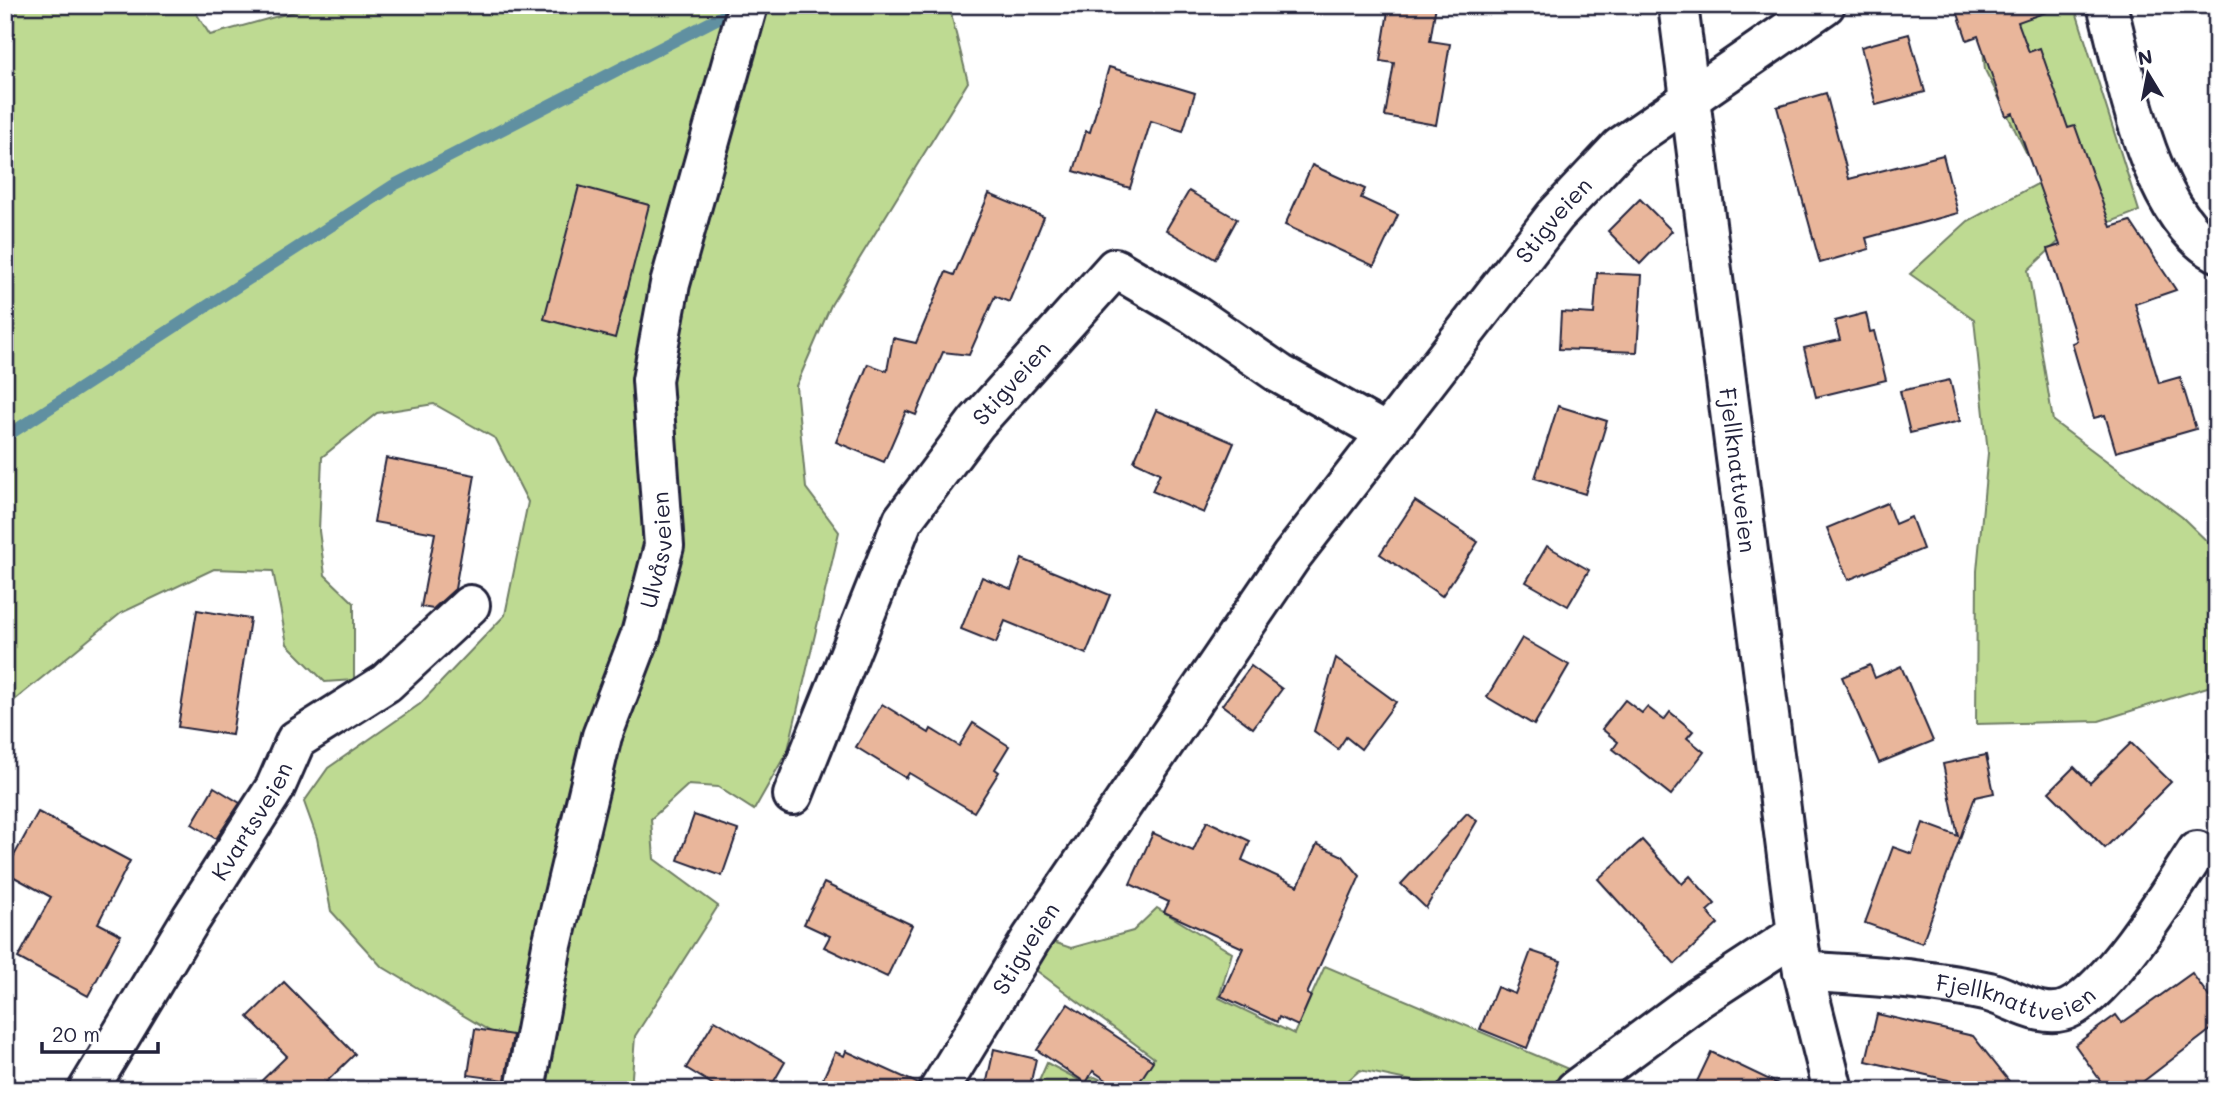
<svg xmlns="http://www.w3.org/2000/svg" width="2222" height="1095" viewBox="0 0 2222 1095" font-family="Mali,sans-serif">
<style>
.green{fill:#beda92;stroke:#707e66;stroke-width:2}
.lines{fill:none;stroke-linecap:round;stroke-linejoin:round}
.stream{stroke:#6090a1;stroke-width:12}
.building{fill:#e9b69b;stroke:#22223b;stroke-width:2}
.minor-casing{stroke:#22223b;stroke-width:44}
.minor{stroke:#fff;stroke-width:38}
.labels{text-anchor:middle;stroke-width:6;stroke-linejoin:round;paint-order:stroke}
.street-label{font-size:23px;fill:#22223b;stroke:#fff}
</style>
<rect width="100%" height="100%" fill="#fff"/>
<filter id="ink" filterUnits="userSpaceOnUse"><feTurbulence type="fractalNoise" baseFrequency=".0143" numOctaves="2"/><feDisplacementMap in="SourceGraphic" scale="14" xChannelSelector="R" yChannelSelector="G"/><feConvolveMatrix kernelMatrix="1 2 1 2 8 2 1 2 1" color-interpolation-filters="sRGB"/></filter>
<g filter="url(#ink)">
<g class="green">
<path d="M5,5h186l19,30 86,-24 7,-6h640l8,9 17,68 -137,223 -35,81 10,102 33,44 -51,218 -34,60 -36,-23 -30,-2 -37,34 3,40 64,47 -83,130 -4,54h-123l-12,-55 -115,-69 -50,-55 -14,-73 -13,-36 24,-34 92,-64 85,-89 23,-113 -32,-63 -62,-35 -57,9 -55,44 -3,74 6,44 29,28v77l-29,2 -38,-38 -14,-73 -59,-2 -93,44 -116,95v-536l8,-39z"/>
<path d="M1979,5h95l65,206 -81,31 -30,28 25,151 129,96 35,34v133l-118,37 -123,3 1,-153 11,-118 -14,-134 -64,-45 58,-53 73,-39 -56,-112z"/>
<path d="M1157,908l75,45 -13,45 75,36 31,-68 248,105 -25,19h-94l-94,-20 -23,20h-204l21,-32 -125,-93 18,-25 24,8 62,-17z"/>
<path d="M1047,1063l32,17 16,-3 28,13h-88z"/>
</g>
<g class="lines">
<path class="stream" d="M5,437l389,-252 346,-178"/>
</g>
<g class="building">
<path d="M1389,5h47l-6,36 20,3 -14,81 -51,-9 9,-53 -14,-2z"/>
<path d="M1955,5h96l1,5 -34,12 11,30 11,-4 28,80 7,-2 36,101 19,-6 46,69 -41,14 24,79 21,-6 16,52 -80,23 -11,-37 -11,3 -22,-75 5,-2 -29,-92 12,-4 -47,-132 -7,3 -28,-80 -11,4z"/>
<path d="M1909,34l16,58 -49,13 -15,-58z"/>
<path d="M1109,67l86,26 -12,38 -32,-10 -21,67 -56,-17 12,-40 4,1z"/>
<path d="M1826,93l23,86 94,-24 15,58 -92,25 3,11 -49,14 -43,-156z"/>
<path d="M1312,165l53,24 -4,9 37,17 -24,51 -89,-41z"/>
<path d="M579,186l70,19 -34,133 -71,-19z"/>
<path d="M1189,191l48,28 -22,40 -49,-29z"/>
<path d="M989,194l55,23 -35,85 -14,-6 -26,59 -26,-3 -27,63 -10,-4 -22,51 -48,-20 32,-78 19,7 6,-33 23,5 30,-71 8,3z"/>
<path d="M1640,199l32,32 -32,33 -32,-33z"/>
<path d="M1597,273l45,2 -5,77 -78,-3 2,-37 33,2z"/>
<path d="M1866,313l4,19 4,-1 12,49 -70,17 -12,-49 36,-8 -5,-19z"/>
<path d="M1950,380l10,41 -50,12 -10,-42z"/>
<path d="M1558,406l49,15 -22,73 -50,-16z"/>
<path d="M1156,410l78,33 -30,70 -52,-22 8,-18 -26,-12z"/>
<path d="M386,458l89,17 -20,114 -22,20 -12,-2 14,-74 -61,-11z"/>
<path d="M1415,501l63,41 -36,54 -62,-42z"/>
<path d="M1887,503l8,21 16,-7 12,32 -75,31 -21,-52z"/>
<path d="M1547,546l42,24 -21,36 -42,-24z"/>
<path d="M1022,559l88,36 -24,59 -81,-33 -9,22 -35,-14 21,-52 29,12z"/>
<path d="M197,610l53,9 -18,116 -54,-8z"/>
<path d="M1522,638l47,27 -35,60 -47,-28z"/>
<path d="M1336,658l60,44 -35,47 -15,-12 -8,12 -24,-18z"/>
<path d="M1870,665l5,13 26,-12 32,75 -54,22 -37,-86z"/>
<path d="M1251,666l31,23 -29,39 -31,-23z"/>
<path d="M1625,700l17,13 5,-6 17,13 6,-8 23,19 -6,7 17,14 -33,43 -58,-46 5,-7 -16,-13z"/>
<path d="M882,704l47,29 2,-4 28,17 14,-23 36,23 -14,23 4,3 -25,40 -65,-39 -3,5 -50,-31z"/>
<path d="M2131,743l40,39 -66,66 -56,-56 25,-25 16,16z"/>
<path d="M1986,755l8,38 -19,4 -53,146 -57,-20 28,-76 19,7 11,-31 35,13 -15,-72z"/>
<path d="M214,787l26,16 -24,36 -24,-15z"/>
<path d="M38,812l92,49 -32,62 23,12 -33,61 -70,-38 33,-61 -46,-25z"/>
<path d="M1467,813l10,8 -51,87 -25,-24z"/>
<path d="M694,815l44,15 -16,46 -44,-16z"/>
<path d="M1207,821l43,20 -8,19 56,26 19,-42 26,12 17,20 -53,118 4,2 -13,30 -19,-9 -2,5 -56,-26 22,-48 -79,-36 5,-10 -39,-18 23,-51 40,18z"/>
<path d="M1642,840l40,44 8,-8 25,28 -8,7 11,13 -43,40 -77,-85z"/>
<path d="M824,883l88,42 -25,52 -63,-30 6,-11 -26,-12z"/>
<path d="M1531,951l30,10 -34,87 -47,-19 17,-42 18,7z"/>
<path d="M2192,973l25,35v17l-85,65h-25l-32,-45 41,-30 6,8z"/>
<path d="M284,982l71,72 -37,36h-66l35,-34 -39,-39z"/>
<path d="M1068,1004l85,57 -19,29h-13l-28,-19 -7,12 -49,-33z"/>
<path d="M1877,1014l96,22 43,54h-60l-8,-10 -82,-19z"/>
<path d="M715,1020l70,42 -16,28h-47l-36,-22z"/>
<path d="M475,1029l38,6 -8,45 -37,-5z"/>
<path d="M994,1049l42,10 -7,31h-44z"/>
<path d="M846,1051l73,33 -2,6h-99l17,-38 9,4z"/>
<path d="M1711,1052l80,38h-98z"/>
</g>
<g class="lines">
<g class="minor-casing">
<g id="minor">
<path id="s1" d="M1678,5l119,929 6,37 30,119"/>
<path d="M2107,5c19,70 42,211 110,247"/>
<path id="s2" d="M793,795l110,-275 73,-97 139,-155 78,46 87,60 106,59"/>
<path id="s3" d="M1803,971c62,5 125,7 186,21 23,6 55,30 81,16 41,-21 101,-117 127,-157"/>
<path id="s4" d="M88,1090l103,-171 84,-131 21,-48 90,-57 84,-78"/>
<path id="s5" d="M525,1090l27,-145 50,-209 39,-102 23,-88 -12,-166 18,-96 78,-279"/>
<path id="s6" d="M939,1090l92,-151 260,-382 264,-341 65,-69 205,-142"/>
<path d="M1575,1090l124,-92 98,-64"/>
</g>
</g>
<use href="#minor" class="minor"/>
</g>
</g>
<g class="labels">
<g class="street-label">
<text dy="8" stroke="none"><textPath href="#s6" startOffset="1066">Stigveien</textPath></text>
<text dy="8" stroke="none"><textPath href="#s2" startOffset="471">Stigveien</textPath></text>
<text dy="8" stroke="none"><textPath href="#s1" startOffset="469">Fjellknattveien</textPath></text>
<text dy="8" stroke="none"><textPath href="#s5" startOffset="558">Ulvåsveien</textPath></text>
<text dy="8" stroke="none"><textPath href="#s4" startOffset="315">Kvartsveien</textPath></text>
<text dy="8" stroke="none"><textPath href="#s6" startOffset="166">Stigveien</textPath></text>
<text dy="8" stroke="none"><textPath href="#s3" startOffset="217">Fjellknattveien</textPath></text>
</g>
</g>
<rect width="2222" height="1095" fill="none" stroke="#fff" stroke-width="28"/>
<rect x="14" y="14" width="2194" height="1067" fill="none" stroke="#22223b" stroke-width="2.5" filter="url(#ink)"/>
<g transform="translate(2148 74) rotate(350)" stroke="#ffffff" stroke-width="5" paint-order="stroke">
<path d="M0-5L12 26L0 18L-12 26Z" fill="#22223b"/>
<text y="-10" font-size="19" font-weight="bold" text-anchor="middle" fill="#22223b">N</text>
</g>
<path d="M42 1042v10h116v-10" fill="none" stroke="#22223b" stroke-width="3.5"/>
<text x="52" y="1042" font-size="21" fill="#22223b" stroke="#ffffff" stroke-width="5" paint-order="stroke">20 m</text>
</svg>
